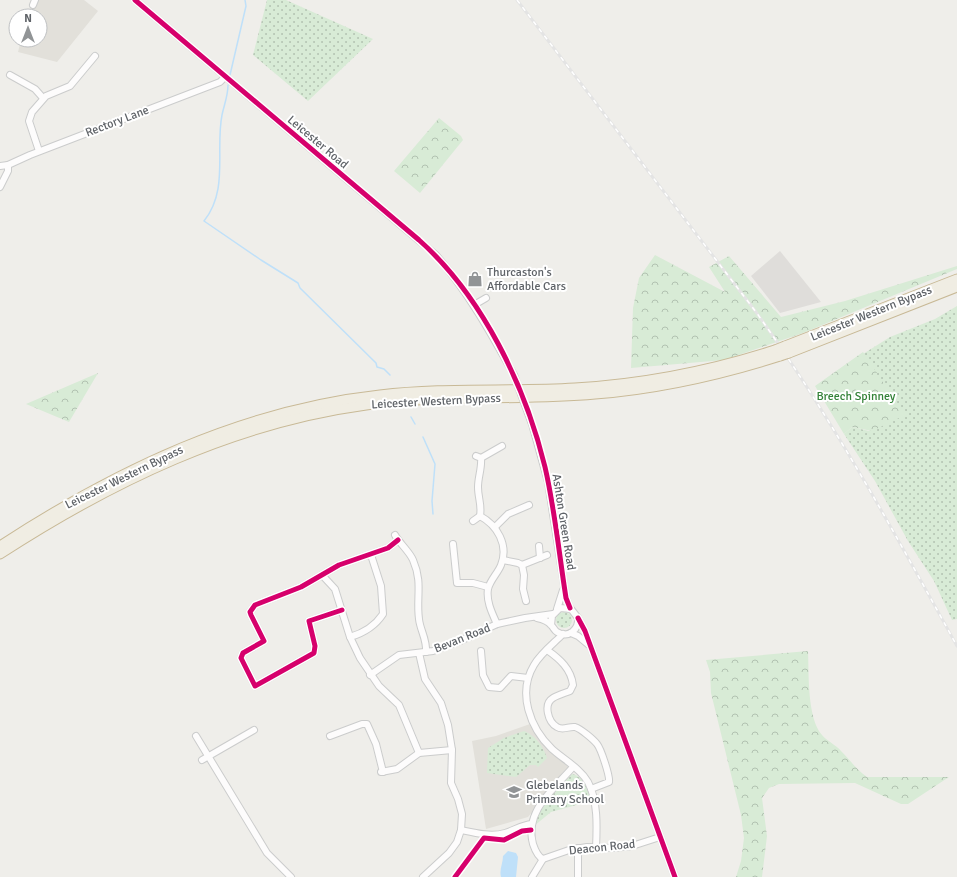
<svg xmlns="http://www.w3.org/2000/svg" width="957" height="877" viewBox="0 0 957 877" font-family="Signika,sans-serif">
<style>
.industrial{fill:#dfddda}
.education{fill:#e2e0da}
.grass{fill:url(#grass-dots)}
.forest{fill:url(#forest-crowns)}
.park{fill:#d8ebd6}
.water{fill:#bfe0f9}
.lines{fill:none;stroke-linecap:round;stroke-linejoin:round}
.stream{stroke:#bfe0f9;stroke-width:1.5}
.minor-casing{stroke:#cbcccc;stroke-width:8}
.highway-casing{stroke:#c8b996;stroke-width:11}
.minor{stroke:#fdfcfc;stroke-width:6}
.highway{stroke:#f0ede3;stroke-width:9}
.rail-casing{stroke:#e4e4e4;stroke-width:3}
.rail{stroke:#fff;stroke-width:1.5;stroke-dasharray:4.5;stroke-linecap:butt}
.minor-bridge-casing{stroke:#cbcccc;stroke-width:8;stroke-linecap:butt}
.highway-bridge-casing{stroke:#c8b996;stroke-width:11;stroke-linecap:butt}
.minor-bridge{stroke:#fdfcfc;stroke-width:6}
.highway-bridge{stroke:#f0ede3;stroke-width:9}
.cycleway-casing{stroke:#fff;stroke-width:8}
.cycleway{stroke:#d6006c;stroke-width:5}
.labels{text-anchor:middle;stroke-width:4;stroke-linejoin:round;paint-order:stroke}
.street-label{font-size:12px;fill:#5f6368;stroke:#fff}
.poi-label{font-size:12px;fill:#5f6368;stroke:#fff;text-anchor:start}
.park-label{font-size:12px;fill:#348238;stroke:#fff}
</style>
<defs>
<pattern id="grass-dots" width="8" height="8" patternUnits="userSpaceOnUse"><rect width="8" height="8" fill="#d8ebd6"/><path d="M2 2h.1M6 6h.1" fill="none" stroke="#b2c2b1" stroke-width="1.8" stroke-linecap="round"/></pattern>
<pattern id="forest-crowns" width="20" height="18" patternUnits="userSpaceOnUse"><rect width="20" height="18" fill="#d8ebd6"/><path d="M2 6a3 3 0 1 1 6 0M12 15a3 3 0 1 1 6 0" fill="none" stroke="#b2c2b1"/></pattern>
</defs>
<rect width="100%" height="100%" fill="#efeeea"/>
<path class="industrial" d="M780,251l41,51 -41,11 -29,-37z"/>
<g class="education">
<path d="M33,0h51l14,11 -41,51 -39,-10 3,-12h19v-24h-12z"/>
<path d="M530,724l12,18 27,26 -41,49 -42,12 -14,-88 24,-5z"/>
</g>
<g class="grass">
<path d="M267,0h19l87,39 -65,62 -55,-46z"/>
<path d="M957,306v313l-5,1 -18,-39 -26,-40 -33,-60 -31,-47 8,-7 17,4 35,-16 -41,-61 27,-17 45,-18z"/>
<circle cx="564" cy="620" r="8"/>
<path d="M524,731c12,5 19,15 23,27l-9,9 -2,-2h-6l-14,12 -29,-4 1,-25 16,-10z"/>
<path d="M572,774c12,2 16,17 19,27l-40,11 -17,14c6,-21 24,-36 38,-52z"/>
</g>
<g class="forest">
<path d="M439,118l22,18 2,4 -43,53 -26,-22z"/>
<path d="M655,255l70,37 -16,-25 20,-11 52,61 64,-16 112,-35v3l-154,64 -79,27 -93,8 2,-60 6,-30z"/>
<path d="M863,352l42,63 -33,16 -20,-4 -8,7 -29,-48z"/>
<path d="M98,373l-29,49 -43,-18z"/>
<path d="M808,651c1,23 -1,67 14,84 5,6 14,10 19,16 9,9 15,18 26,26h82l-41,27h-7l-46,-21 -76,1 -10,4 -7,10 5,38 -5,41h-26l5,-16 3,-23 -3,-23 -30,-122 -1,-21 -4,-12z"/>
</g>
<path class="park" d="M573,776l6,3 6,8 -6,7 -13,3 -5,-2 -1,-4z"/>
<path class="water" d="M508,851l8,2 2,4 -2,20h-15c-2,-7 2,-14 2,-21z"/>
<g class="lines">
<g class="stream">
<path d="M230,75l16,-69 -1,-6"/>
<path d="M228,85c0,11 -4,20 -6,30 -7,35 7,75 -18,106l57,39 37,23 2,5 76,75 1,4 7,2 6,6"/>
<path d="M411,417l4,7"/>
<path d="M423,437l12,27 -3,37 1,13"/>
</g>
<g class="minor-casing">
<g id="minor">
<path d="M135,0l301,255c32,37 55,78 78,120"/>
<path d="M33,5l2,-5"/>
<path d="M10,75l25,14 8,9"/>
<path d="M39,151l-10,-30 3,-9 14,-16 24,-10 25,-30"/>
<path d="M0,166l8,-1 22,-10 190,-73 5,-5"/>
<path d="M0,187l8,-16v-6"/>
<path d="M474,305l12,-7"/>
<path d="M532,424l16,58 18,116 4,10"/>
<path d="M476,456l5,2c1,10 -3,19 -3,29 0,11 4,18 2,29 17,9 29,29 21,49 -3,8 -11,15 -13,24 -2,12 4,24 9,35"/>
<path d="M481,458l21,-12"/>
<path d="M473,521l7,-5"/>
<path d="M495,527l13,-13 21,-9"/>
<path d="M395,535c5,9 14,16 18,25 10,23 3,37 6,59 1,11 8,20 7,33"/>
<path d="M453,544l4,39h16l15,4"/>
<path d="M539,546l1,12"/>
<path d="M503,560l15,3 4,2 2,10 -1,14 3,12"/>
<path d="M522,565l25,-10"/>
<path d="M322,575l13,14 15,48 10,21 19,28 20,19 20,48"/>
<path d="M557,609l6,-19"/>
<path d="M342,610l-33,11 6,25 -1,7 -59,33 -14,-28 2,-5 21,-12 -13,-26 -1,-3 5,-7 46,-18 38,-22 49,-17 10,-8"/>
<path d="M537,618c5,1 11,3 14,7 3,3 3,5 6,7 12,7 22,-3 21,-14l-7,-9 -11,-1 -8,8 -1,9"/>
<path d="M578,618l7,13 90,246"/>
<path d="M571,633l7,3 12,10"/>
<path d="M563,634c-10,10 -22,19 -29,31 -17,28 -4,63 18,84 11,10 28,19 36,33 10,19 9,44 8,66"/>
<path d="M350,637c14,-4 25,-11 33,-23l-2,-28 -10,-31"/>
<path d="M547,650c13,9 24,19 26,35l-3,6c-5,2 -12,4 -17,7 -10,6 -5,24 4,29 6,4 12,-1 18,0 6,2 18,12 22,17 4,5 13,32 12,38l-18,7"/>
<path d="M481,651l2,24 6,12 11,1 11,-12 17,2"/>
<path d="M419,653l6,26 16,24 7,22 4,25 -1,33 7,16 4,15 -1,16 -4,12 -8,11 -26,24"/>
<path d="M370,675l29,-20 34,-4 27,-10 37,-17 28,-6 28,-4"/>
<path d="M196,736l71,117 24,24"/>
<path d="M330,736l32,-12h5l9,20 7,28"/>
<path d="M202,760l52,-30"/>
<path d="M381,772l16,-3 22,-16 33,-3"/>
<path d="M461,830c14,3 30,7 44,3 10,-3 16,-8 27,-9"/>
<path d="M543,859c-5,-2 -8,-9 -10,-15 -9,-33 21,-55 40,-77"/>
<path d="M532,877l11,-18 26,-9 18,-3 26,1 19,-2 28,-9"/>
<path d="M578,877v-29"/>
</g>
</g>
<g class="highway-casing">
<g id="highway">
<path d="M785,346l172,-67"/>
<path d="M789,353l168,-66"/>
<path d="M0,546c115,-75 242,-136 380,-151 65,-8 130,-3 195,-7 68,-4 135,-17 200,-38"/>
<path d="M0,554c111,-72 233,-131 366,-149 76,-11 153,-4 229,-11 63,-5 125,-19 185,-38"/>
</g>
</g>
<use href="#minor" class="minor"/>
<use href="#highway" class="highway"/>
<g class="rail-casing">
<path id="rail" d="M517,0l239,312c76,106 138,220 201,334"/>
</g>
<use href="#rail" class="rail"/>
<g class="minor-bridge-casing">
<path id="minor-bridge" d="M514,375l18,49"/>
</g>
<g class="highway-bridge-casing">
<g id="highway-bridge">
<path d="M775,350l10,-4"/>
<path d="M780,356l9,-3"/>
</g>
</g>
<use href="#minor-bridge" class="minor-bridge"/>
<use href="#highway-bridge" class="highway-bridge"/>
<g class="cycleway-casing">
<g id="cycleway">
<path d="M135,0l284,240c63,56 106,145 126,227 10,43 14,87 21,131l4,10"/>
<path d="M342,610l-33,11 6,25 -1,7 -59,33 -14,-28 2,-5 21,-12 -13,-26 -1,-3 5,-7 46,-18 38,-22 49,-17 10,-8"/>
<path d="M578,618l7,13 90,246"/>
<path d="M455,877l29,-39 20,2 18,-9 9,-1"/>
</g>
</g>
<use href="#cycleway" class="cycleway"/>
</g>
<defs>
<g id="shop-bare" transform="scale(1.2)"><path d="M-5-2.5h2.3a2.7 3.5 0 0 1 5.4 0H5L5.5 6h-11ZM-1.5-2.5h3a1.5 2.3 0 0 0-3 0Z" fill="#919496" stroke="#fff" stroke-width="2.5" paint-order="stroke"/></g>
<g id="school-bare" transform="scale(1.2)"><path d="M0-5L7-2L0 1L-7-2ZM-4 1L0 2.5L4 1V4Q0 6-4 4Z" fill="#919496" stroke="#fff" stroke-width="2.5" paint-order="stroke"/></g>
</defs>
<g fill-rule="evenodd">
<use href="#shop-bare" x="475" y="279"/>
<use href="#school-bare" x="514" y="792"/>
</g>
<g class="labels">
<g class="street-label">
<text transform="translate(117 121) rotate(-21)" y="4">Rectory Lane</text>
<text transform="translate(318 142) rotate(40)" y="4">Leicester Road</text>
<text transform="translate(871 313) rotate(-22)" y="4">Leicester Western Bypass</text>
<text transform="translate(436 401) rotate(-3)" y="4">Leicester Western Bypass</text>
<text transform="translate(124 477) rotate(-26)" y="4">Leicester Western Bypass</text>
<text transform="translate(564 522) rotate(81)" y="4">Ashton Green Road</text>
<text transform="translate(462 638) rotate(-22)" y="4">Bevan Road</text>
<text transform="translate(602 847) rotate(-6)" y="4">Deacon Road</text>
</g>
<g class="poi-label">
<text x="487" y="276">Thurcaston's<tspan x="487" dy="14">Affordable Cars</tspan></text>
<text x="526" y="789">Glebelands<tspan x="526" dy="14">Primary School</tspan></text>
</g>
<g class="park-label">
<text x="856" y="400">Breech Spinney</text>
</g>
</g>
<g transform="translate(28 28)"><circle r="19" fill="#ffffff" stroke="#bfc1c3"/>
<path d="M0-3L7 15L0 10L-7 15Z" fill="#919496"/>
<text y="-6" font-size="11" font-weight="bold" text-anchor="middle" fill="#5f6368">N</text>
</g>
</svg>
